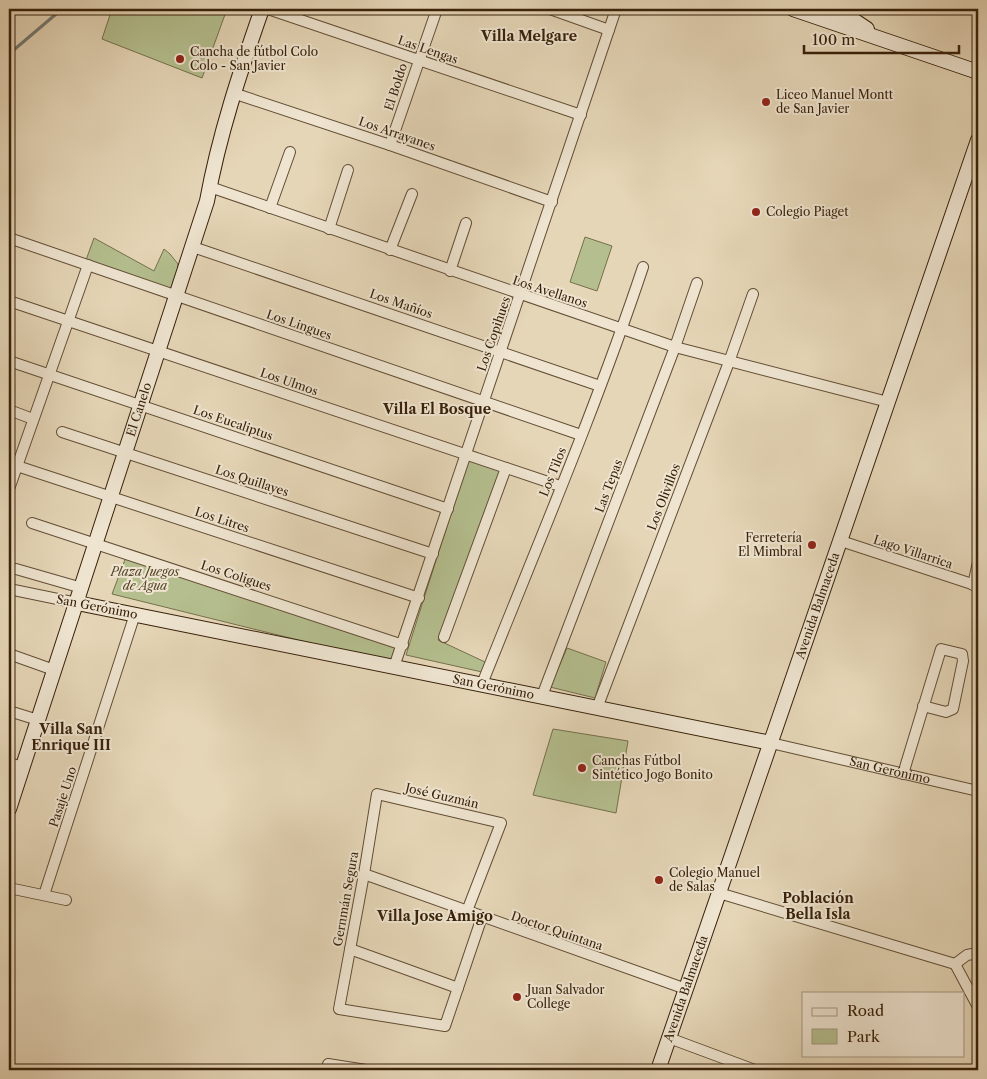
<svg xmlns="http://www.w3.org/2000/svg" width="987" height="1079" viewBox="0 0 987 1079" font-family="'Libre Caslon Text',serif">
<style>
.green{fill:#b4be8e;stroke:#76704c}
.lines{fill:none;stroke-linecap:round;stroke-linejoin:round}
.stream{stroke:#747a74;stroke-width:3}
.street-casing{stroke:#634e35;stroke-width:12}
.secondary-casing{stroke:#38210a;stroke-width:16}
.street{stroke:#eee4d0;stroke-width:10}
.secondary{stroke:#eee4d0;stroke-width:14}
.poi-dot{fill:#8f2418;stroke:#eee4d0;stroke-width:2}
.labels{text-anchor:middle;stroke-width:4;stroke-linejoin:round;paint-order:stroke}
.street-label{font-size:12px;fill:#38210a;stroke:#eee4d0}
.poi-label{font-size:12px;fill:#38210a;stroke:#eee4d0;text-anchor:start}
.park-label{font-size:12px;font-style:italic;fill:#57482b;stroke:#eee4d0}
.neighbourhood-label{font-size:14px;font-weight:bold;fill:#38210a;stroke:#eee4d0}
</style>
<rect width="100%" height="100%" fill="#e5d6b7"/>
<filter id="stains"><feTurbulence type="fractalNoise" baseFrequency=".004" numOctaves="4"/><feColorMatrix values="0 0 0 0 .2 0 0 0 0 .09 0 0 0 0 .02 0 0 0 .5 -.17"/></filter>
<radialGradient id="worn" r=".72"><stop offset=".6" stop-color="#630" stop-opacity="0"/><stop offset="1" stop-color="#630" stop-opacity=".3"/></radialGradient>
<g class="green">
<path d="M112,9h115l-25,69 -100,-39z"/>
<path d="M585,237l27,9 -15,45 -27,-9z"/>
<path d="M94,238l60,33 10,-22 6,5 8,10v8l-6,17 -86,-29z"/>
<path d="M471,450l33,14 -66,176 47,22 -3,10 -76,-17z"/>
<path d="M129,549l269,92 -7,22 -279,-69z"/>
<path d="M567,648l39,14 -11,36 -45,-11z"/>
<path d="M553,729l75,12 -12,72 -83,-18z"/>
</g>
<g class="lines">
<path class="stream" d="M9,54l53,-45"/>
<g class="street-casing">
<g id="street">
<path d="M268,9l313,106"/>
<path d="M550,9l59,21"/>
<path d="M233,93l157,52 162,57"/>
<path d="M390,145l47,-136"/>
<path d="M210,187l465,160 213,55"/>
<path d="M270,208l20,-56"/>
<path d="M329,229l19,-59"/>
<path d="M9,238l572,197"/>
<path d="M193,247l407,139"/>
<path d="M390,250l22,-56"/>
<path d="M450,271l16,-48"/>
<path d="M9,301l551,185"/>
<path d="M9,361l439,148"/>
<path d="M9,410l24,9"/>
<path d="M62,432l371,122"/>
<path d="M17,466l402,132"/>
<path d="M9,489l79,-224"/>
<path d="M32,523l371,122"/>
<path d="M841,541l137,45"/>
<path d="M16,569l66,19"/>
<path d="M973,585l5,-23"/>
<path d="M9,589l68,14"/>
<path d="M444,637l62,-169"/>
<path d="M9,654l45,16"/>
<path d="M394,667l222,-658"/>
<path d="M482,684c55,-138 114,-276 161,-417"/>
<path d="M542,696l133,-349 22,-64"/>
<path d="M597,708l132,-346 24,-68"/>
<path d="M9,711l29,9"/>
<path id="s1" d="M771,743l207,48"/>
<path d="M9,763l14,4"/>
<path d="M903,774l38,-125 21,5 1,7 -10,48 -7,3 -23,-6"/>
<path d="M364,874l322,115"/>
<path d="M9,888l57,12"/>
<path d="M719,893l236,71"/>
<path d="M44,895l91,-281"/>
<path d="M467,911l34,-88 -124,-29 -13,80 -25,135 106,17 37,-109"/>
<path d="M350,949l108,39"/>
<path d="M955,964l23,43"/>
<path d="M955,964l12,-9 11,-2"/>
<path d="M669,1038l86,32"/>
<path d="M327,1070l1,-6 38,6"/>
</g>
</g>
<g class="secondary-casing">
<g id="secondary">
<path d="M793,9l185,63"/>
<path d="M827,9l22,8 18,12"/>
<path id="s2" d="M77,603l694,140"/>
<path id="s3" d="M9,809l198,-608c12,-66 33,-129 55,-192"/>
<path id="s4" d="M658,1070l320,-930"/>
</g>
</g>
<use href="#street" class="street"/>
<use href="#secondary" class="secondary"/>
</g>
<g class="poi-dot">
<circle cx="180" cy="59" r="5"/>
<circle cx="766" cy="102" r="5"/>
<circle cx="756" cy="212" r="5"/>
<circle cx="812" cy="545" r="5"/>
<circle cx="582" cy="768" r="5"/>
<circle cx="659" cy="880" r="5"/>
<circle cx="517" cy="997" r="5"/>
</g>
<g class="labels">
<g class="street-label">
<text transform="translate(428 50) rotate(19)" y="4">Las Lengas</text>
<text transform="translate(396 87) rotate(-72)" y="4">El Boldo</text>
<text transform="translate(397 134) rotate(19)" y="4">Los Arrayanes</text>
<text transform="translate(550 292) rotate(18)" y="4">Los Avellanos</text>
<text transform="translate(401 304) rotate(19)" y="4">Los Mañíos</text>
<text transform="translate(299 325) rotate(19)" y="4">Los Lingues</text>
<text transform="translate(494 334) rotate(-71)" y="4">Los Copihues</text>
<text transform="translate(289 382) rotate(19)" y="4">Los Ulmos</text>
<text dy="4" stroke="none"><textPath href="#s3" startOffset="420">El Canelo</textPath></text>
<text transform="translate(233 423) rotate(19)" y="4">Los Eucaliptus</text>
<text transform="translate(553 472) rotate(-68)" y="4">Los Tilos</text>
<text transform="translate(252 481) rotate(18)" y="4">Los Quillayes</text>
<text transform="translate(609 486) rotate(-69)" y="4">Las Tepas</text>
<text transform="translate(664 497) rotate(-69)" y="4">Los Olivillos</text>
<text transform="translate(222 520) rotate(18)" y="4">Los Litres</text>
<text transform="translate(913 552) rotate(18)" y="4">Lago Villarrica</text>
<text transform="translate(236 576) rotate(18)" y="4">Los Coligues</text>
<text dy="4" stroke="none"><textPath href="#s4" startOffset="491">Avenida Balmaceda</textPath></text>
<text transform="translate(97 607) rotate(11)" y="4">San Gerónimo</text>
<text dy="4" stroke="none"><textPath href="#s2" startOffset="425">San Gerónimo</textPath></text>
<text dy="4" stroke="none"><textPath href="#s1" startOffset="122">San Gerónimo</textPath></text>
<text transform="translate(442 796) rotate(13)" y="4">José Guzmán</text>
<text transform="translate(63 797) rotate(-72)" y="4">Pasaje Uno</text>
<text transform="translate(346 899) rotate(-80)" y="4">Gernmán Segura</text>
<text transform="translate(557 931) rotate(19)" y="4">Doctor Quintana</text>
<text dy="4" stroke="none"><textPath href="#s4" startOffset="86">Avenida Balmaceda</textPath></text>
</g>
<g class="poi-label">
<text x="190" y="56">Cancha de fútbol Colo<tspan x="190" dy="14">Colo - San Javier</tspan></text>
<text x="776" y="99">Liceo Manuel Montt<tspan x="776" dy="14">de San Javier</tspan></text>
<text x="766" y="216">Colegio Piaget</text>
<text x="802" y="542" text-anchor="end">Ferretería<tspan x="802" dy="14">El Mimbral</tspan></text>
<text x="592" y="765">Canchas Fútbol<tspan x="592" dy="14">Sintético Jogo Bonito</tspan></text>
<text x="669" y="877">Colegio Manuel<tspan x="669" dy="14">de Salas</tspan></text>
<text x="527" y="994">Juan Salvador<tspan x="527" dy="14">College</tspan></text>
</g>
<g class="park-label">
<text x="145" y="576">Plaza Juegos<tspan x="145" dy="14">de Agua</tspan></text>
</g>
<g class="neighbourhood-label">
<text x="529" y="41">Villa Melgare</text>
<text x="437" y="414">Villa El Bosque</text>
<text x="71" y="734">Villa San<tspan x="71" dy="16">Enrique III</tspan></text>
<text x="818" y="903">Población<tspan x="818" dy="16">Bella Isla</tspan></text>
<text x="435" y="921">Villa Jose Amigo</text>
</g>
</g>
<rect width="987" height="1079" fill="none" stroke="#e5d6b7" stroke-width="30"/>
<rect x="10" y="10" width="967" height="1059" fill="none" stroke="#38210a" stroke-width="2.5"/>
<rect x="15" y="15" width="957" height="1049" fill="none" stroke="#38210a"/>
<rect x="802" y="992" width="162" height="65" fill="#eee4d0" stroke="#a59681"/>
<rect x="812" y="1008" width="25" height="8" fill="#eee4d0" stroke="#a59681"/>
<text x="847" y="1016" font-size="15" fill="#38210a">Road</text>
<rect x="812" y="1029" width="25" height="15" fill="#b4be8e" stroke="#a59681"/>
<text x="847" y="1042" font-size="15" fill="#38210a">Park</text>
<path d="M804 45v8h155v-8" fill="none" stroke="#38210a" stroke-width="2.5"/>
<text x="812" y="45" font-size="15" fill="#38210a" stroke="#eee4d0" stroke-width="4" paint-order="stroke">100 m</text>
<rect width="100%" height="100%" filter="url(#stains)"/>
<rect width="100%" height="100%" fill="url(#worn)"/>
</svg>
